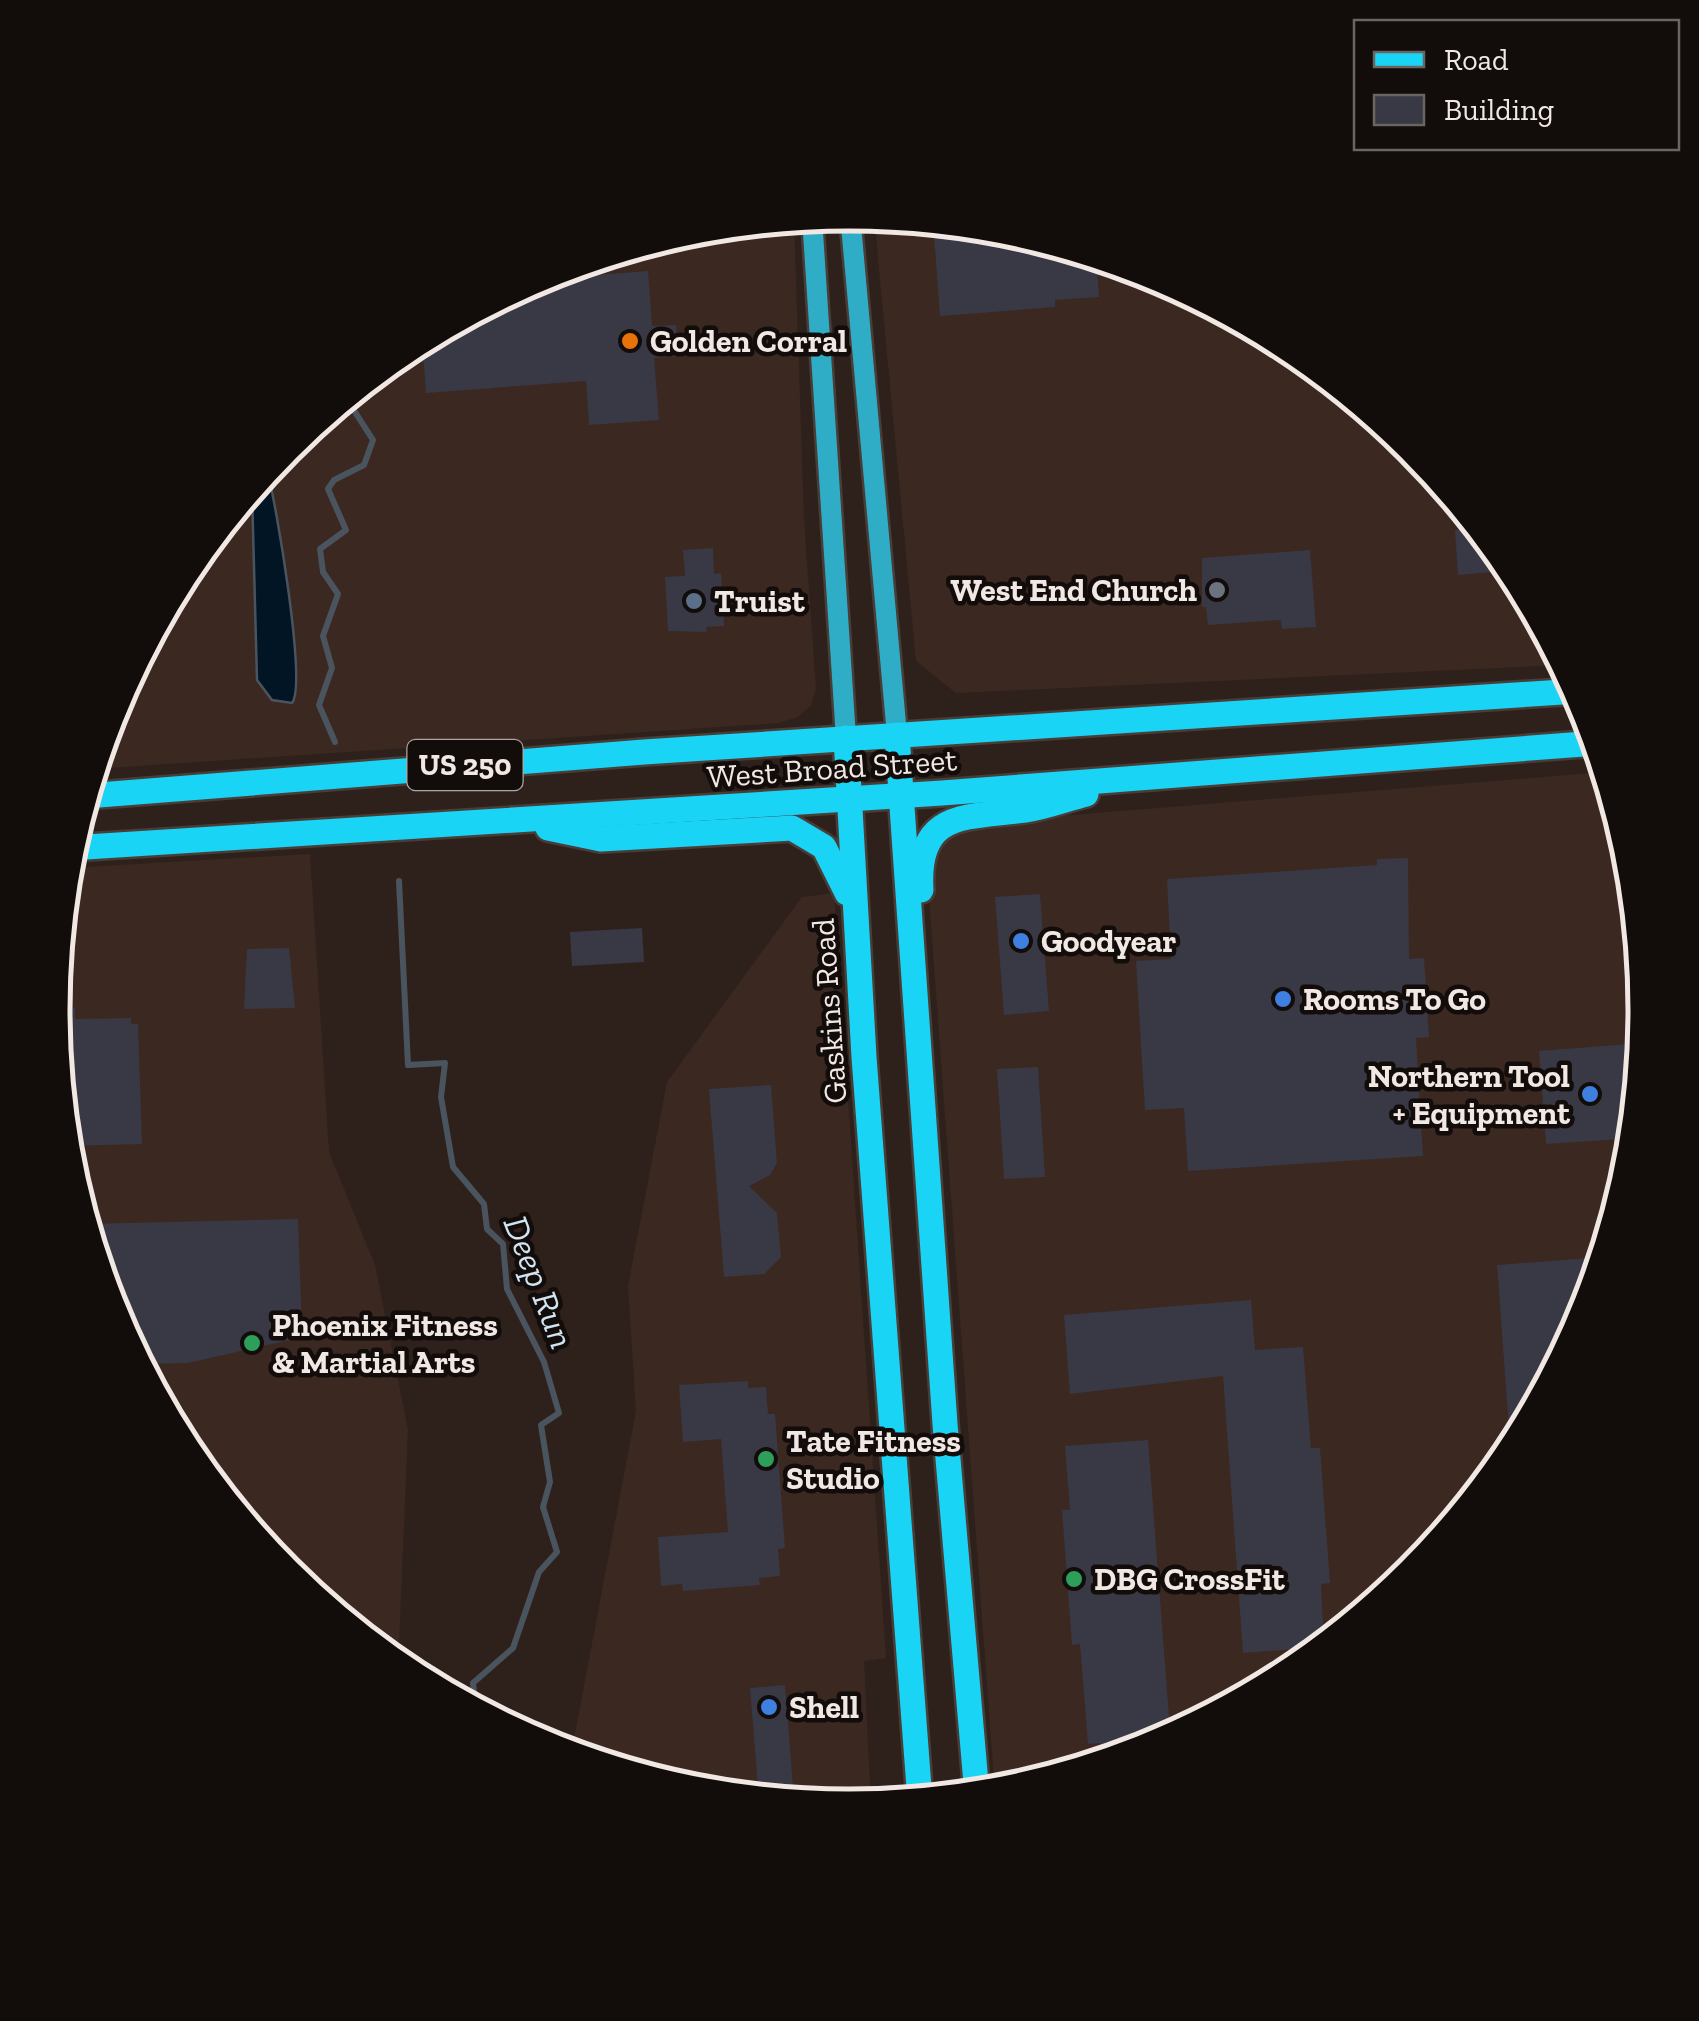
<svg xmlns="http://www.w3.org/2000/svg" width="1699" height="2021" viewBox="0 0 1699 2021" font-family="'Zilla Slab',serif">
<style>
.built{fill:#3b2821}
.water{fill:#021524;stroke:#4a545e;stroke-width:2.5}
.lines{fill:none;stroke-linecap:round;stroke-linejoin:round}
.stream{stroke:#4a545e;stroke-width:6}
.building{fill:#393845}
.secondary-casing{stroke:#493d38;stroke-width:25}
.primary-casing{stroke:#493d38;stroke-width:30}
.secondary{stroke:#30adc6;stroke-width:20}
.primary{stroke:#19d4f4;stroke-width:25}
.food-dot{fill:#e8710a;stroke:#120c0a;stroke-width:4}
.worship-dot{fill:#6b7280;stroke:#120c0a;stroke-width:4}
.service-dot{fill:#5c6f8a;stroke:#120c0a;stroke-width:4}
.shop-dot{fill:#3f7fe0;stroke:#120c0a;stroke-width:4}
.leisure-dot{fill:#2e9e5b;stroke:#120c0a;stroke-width:4}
.labels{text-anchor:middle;stroke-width:9;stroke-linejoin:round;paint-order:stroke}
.shield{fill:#120c0a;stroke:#aea6a3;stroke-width:2.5}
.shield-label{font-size:30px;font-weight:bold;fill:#f1e8e4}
.poi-label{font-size:32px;font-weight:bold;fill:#f1e8e4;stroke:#120c0a;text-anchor:start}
.street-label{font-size:32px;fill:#f1e8e4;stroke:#120c0a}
.water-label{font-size:35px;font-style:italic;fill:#d2e3f1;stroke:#120c0a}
.rim{fill:none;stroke:#f1e8e4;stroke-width:5}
</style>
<rect width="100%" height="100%" fill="#2e211c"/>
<g class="built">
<path d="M874,216l132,13 149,45 138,74 120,99 99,121 52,97 -608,28 -40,-32z"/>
<path d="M794,219l10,301 12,168 -5,17 -13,12 -19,6 -685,46 19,-64 74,-138 99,-120 121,-99 138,-74 150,-45z"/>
<path d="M1606,772l25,84 15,155 -15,156 -45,149 -74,138 -99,120 -121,99 -138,74 -159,46 -68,-922 17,-33 28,-15z"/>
<path d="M310,854l19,298 46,113 33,165 -10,236 -112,-92 -99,-121 -74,-138 -45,-150 -15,-155 14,-142z"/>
<path d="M834,893l52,765 -22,3 7,144 -22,2 -156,-15 -122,-37 65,-344 -8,-125 39,-204 135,-185z"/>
</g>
<path class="water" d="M267,470c9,32 40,214 25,233l-20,-3 -15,-20 -5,-189z"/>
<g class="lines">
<g class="stream">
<path d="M335,742l-16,-37 13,-37 -9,-32 15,-42 -15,-22 -3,-23 26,-19 -18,-41 6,-9 30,-15 9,-25 -27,-42"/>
<path d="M399,881l9,184 37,-2 -4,34 12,70 31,37 3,25 16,15 4,45 37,73 15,51 -18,12 9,57 -7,25 14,45 -18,20 -26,76 -40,35 3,27"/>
</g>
</g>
<g class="building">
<path d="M933,222l73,7 90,27 3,41 -44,3v7l-115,9z"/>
<path d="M558,270v8l90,-7 4,55 24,-1 3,31 -25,2 5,62 -70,5 -3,-44 -160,12 -4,-53z"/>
<path d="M1479,527l33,41 1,2 -55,5 -3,-45z"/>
<path d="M713,548l1,26 7,-1 3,53 -18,1 1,5 -39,-1 -3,-54 20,-1 -2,-26z"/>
<path d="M1310,550l6,77 -34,2 -1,-9 -73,5 -2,-18h-4v-49z"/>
<path d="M1408,858l1,101 15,-1 5,79 -13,1 7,118 -235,15 -4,-63 -39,2 -9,-149 35,-2 -4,-80 210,-14v-6z"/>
<path d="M1040,894l9,117 -45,4 -9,-118z"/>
<path d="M642,928l2,34 -72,4 -2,-34z"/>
<path d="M289,948l6,60 -51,1 3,-60z"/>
<path d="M75,1008v11l56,-1v6h7l4,120 -76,2 -14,-136z"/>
<path d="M1643,1043l-9,95 -88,6 -7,-93z"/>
<path d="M1038,1067l7,110 -41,2 -7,-110z"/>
<path d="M771,1085l6,78 -7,12 -21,11 28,27 4,44 -17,17 -40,3 -15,-188z"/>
<path d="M298,1219l4,113 -9,3 1,4 -106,24 -49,1 -26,-49 -28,-91z"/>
<path d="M1604,1257l-18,59 -75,139 -14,-190z"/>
<path d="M1251,1300l4,50 48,-3 8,101h9l10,135 -9,1 3,63 -81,6 -20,-277 -153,18 -6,-79z"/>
<path d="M748,1381v7l18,-1 2,27h7l10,134 -7,1 2,27 -21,2 1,7 -77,6 -1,-7 -21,2 -3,-49 70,-5 -7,-93 -38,3 -4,-57z"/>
<path d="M1148,1440l21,277 48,-3 -63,33 -38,12 -14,-3 -1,-13 -13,1 -8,-100 -8,1 -10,-135h8l-5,-64z"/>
<path d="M785,1685l9,115 -35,-1 -9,-111z"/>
</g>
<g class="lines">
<g class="secondary-casing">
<g id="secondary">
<path d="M850,214l47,521"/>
<path d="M812,217l34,521"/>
</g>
</g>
<g class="primary-casing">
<g id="primary">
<path d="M897,735l48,689 32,371"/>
<path d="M846,738l18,319 56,744"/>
<path d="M86,796l558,-44 934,-61"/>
<path d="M548,828l53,11 191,-11 32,19 23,46"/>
<path d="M70,848l872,-55 655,-50"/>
<path d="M921,890c-5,-80 45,-72 104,-80 21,-3 41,-11 61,-16"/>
</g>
</g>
<use href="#secondary" class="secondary"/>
<use href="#primary" class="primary"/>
</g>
<circle class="food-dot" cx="630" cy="341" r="10"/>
<circle class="worship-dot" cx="1217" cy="590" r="10"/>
<circle class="service-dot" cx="694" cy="601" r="10"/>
<g class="shop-dot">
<circle cx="1021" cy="941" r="10"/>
<circle cx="1283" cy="999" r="10"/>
<circle cx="1590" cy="1094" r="10"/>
<circle cx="769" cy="1707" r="10"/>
</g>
<g class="leisure-dot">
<circle cx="252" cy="1343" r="10"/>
<circle cx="766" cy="1459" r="10"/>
<circle cx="1074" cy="1579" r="10"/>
</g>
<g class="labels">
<rect class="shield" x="407.5" y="740" width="115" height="50" rx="8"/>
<g class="shield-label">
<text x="465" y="775">US 250</text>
</g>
<g class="poi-label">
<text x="650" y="352">Golden Corral</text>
<text x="1197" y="601" text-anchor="end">West End Church</text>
<text x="714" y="612">Truist</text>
<text x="1041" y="952">Goodyear</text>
<text x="1303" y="1010">Rooms To Go</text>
<text x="1570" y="1087" text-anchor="end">Northern Tool<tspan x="1570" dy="37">+ Equipment</tspan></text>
<text x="272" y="1336">Phoenix Fitness<tspan x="272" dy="37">&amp; Martial Arts</tspan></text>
<text x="786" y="1452">Tate Fitness<tspan x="786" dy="37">Studio</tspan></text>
<text x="1094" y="1590">DBG CrossFit</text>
<text x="789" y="1718">Shell</text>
</g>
<g class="street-label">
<text transform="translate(832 768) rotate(-4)" y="11">West Broad Street</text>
<text transform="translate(829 1011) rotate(-94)" y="11">Gaskins Road</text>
</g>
<g class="water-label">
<text transform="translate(539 1282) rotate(69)" y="12">Deep Run</text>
</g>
</g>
<path d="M0 0H1699V2021H0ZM70 1010a779 779 0 1 1 1558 0a779 779 0 1 1-1558 0Z" fill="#120c0a" fill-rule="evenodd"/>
<path class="rim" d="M70 1010a779 779 0 1 1 1558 0a779 779 0 1 1-1558 0Z"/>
<rect x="1354" y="20" width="325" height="130" fill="#120c0a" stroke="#6b6461" stroke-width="2.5"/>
<rect x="1374" y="52" width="50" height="15" fill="#19d4f4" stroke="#6b6461" stroke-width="2.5"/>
<text x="1444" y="70" font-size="30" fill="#f1e8e4">Road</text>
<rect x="1374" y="95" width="50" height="30" fill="#393845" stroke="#6b6461" stroke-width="2.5"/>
<text x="1444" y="120" font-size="30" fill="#f1e8e4">Building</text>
</svg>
